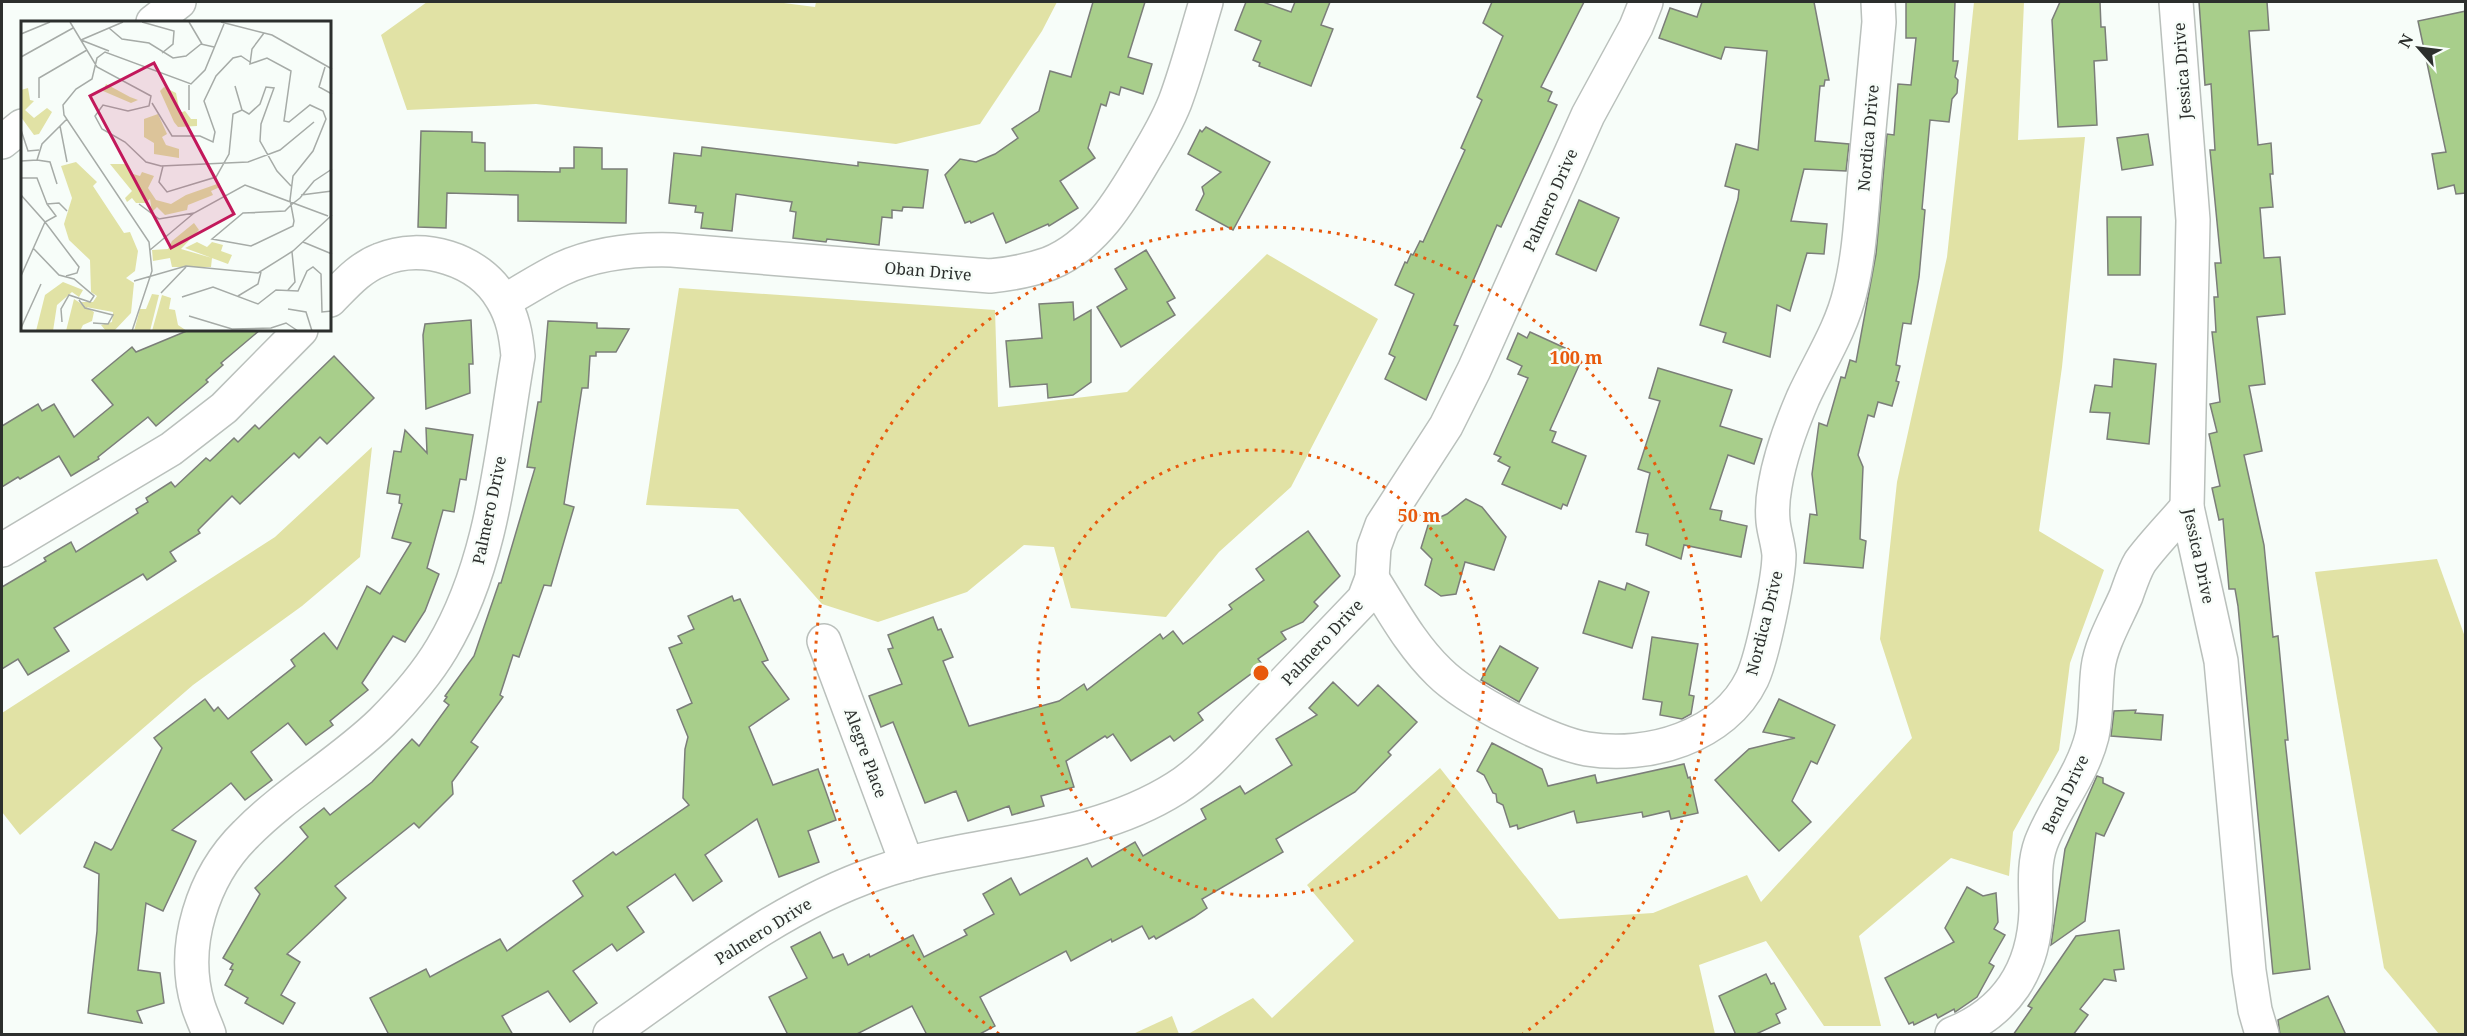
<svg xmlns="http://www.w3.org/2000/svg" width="2467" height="1036" viewBox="0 0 2467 1036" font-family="'Noto Serif',serif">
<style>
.green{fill:#e1e2a5}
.building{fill:#a8ce8b;stroke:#7b7e79;stroke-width:1.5}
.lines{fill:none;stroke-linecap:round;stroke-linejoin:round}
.minor-casing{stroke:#bac0bc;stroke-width:36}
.tertiary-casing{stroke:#bac0bc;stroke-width:36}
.minor{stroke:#fff;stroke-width:33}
.tertiary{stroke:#fff;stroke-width:33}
.ring{fill:none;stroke:#e8590c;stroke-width:3;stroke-dasharray:3 6}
.labels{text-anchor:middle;stroke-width:5;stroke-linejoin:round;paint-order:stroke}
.street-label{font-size:16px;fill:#2c2f2d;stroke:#f7fdf9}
.inset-road{fill:none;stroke:#a6aba7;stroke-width:1.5}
.view{fill:#c2185b;fill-opacity:0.15;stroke:#c2185b;stroke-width:3}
.inset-edge{fill:none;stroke:#2c2f2d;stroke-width:3}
.centre{fill:#e8590c;stroke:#f7fdf9;stroke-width:3}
.ring-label{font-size:18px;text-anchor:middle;font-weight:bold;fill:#e8590c;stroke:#f7fdf9;stroke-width:5;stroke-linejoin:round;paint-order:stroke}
</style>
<rect width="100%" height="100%" fill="#f7fdf9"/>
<g class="green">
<path d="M427,2h349l39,5 1,-5h241l-15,29 -62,93 -84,20 -360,-40 -129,6 -26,-75z"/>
<path d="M1974,2h50l-6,138 67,-3 -23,230 -23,164 65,39 -34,93 -11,87 -46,82 -4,44 -58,-18 -92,78 22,90h-57l-58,-85 -67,24 16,69h-527l65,-36 19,20 82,-77 -47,-56 133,-117 119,151 94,-6 94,-38 14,27 151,-164 -32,-99 17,-157 50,-225z"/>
<path d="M1267,254l111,65 -87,168 -72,65 -53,65 -95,-9 -17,-61 -30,-2 -57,47 -89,30 -56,-18 -84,-95 -92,-4 33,-217 316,22 3,97 129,-15z"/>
<path d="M372,447l-12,110 -58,49 -109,79 -173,150 -18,-23v-99l273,-176z"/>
<path d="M2437,559l28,78v397h-26l-55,-66 -69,-396z"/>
<path d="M1172,1016l7,18h-46z"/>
</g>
<g class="building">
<path d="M1093,2h52l-17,55 24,7 -9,30 -22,-7 -2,8 -9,-3 -4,14 -5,-2 -13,44 7,10 -35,23 18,27 -29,18 -1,-2 -42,19 -13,-30 -22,10 -1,-2 -5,2 -20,-48 15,-16 16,3 19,-8 23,-16 -6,-9 27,-18 11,-40 21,6z"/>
<path d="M1246,2h17l28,10 4,-10h35l-9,23 12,4 -22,57 -52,-20 1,-3 -7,-3 8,-19 -26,-11z"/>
<path d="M1492,2h92l-43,85 11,5 -4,9 9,4 -56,122 -4,-2 -43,100 4,1 -32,74 -41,-21 10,-22 -6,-3 25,-60 -19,-9 10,-23 2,1 4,-9 2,1 7,-14 3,1 42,-92 -4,-2 21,-48 -5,-3 26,-61 -20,-13z"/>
<path d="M1702,2h112l15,78h-4l-1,6h-4l-5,55 34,3 -3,27 -42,-2 -13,52 36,3 -3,30 -17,-1 -17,58 -13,-6 -7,52 -47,-15 3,-9 -26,-8 38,-126 1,-9 -14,-4 11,-42 22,6 9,-99 -42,-4 -4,12 -62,-21 11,-30 27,9z"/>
<path d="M1906,2h49l-2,59h5l-3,16 3,3 -1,13 -5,6 -3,23 -19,-2 -8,89 3,1 -6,67 -8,47 -8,-1 -7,42 4,1 -4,15 3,1 -7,24 -14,-4 -4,15 -6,-2 -10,40 5,12 -3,72 6,2 -3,27 -59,-5 6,-49 7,1 -5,-41 7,-51 8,3 14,-49 4,1 5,-18 6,2 20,-108 11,-120 7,1 4,-51 13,1 5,-47h-10z"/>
<path d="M2060,2h40l1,25h4l2,33 -13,1 3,64 -39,2 -6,-107z"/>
<path d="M2199,2h68l2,28 -20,1 9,114 13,-2 2,31h-3l3,33 -13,1 4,50 16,-1 5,57 -28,3 8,67 -16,2 13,65 -18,4 20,90 9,92 5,-1 10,104h-3l25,229 -37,5 -35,-368 -3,-17h-6l-6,-70 -4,1 -7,-32 8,-2 -11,-52 8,-2 -7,-28 10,-2 -8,-70h4l-2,-35h4l-3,-34h6l-11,-113h5l-4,-66 -6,1z"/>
<path d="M2466,11v182l-10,1 -2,-9 -16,4 -6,-35 14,-2 -28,-131z"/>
<path d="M1206,127l64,35 -37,68 -37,-20 8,-16 -2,-7 19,-15 -33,-18 12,-24 2,2z"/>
<path d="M421,131l51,1v10l13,1v28l75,1v-4h14v-21l28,1v21h25l-1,54 -108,-2v-26l-71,-2 -1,35 -28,-1z"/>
<path d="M2148,134l5,31 -31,5 -5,-32z"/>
<path d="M702,147l156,19v-4l70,8 -5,38 -20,-1 -1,4 -10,-1v8l-10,-1 -3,28 -52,-6 -1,3 -33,-4 3,-26 -6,-1 2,-9 -56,-8 -4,37 -31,-3 2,-15 -8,-1 1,-6 -27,-3 5,-50 27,3z"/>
<path d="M1579,200l40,18 -23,53 -40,-17z"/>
<path d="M2107,217h34l-1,58h-32z"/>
<path d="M1146,250l29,48 -8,4 8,13 -54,32 -24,-40 30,-18 -12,-20z"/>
<path d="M1073,302l1,18 17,-10v72l-18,13 -25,3 -1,-14 -37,3 -4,-46 36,-3 -3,-34z"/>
<path d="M471,320l2,44h-4l1,29 -44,16 -3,-74 2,-11z"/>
<path d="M548,321l49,2v5l32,1 -13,23h-20v4h-6l-2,32h-6l-18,116 10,3 -23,79 -7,-1 -25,72 -6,-2 -13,40 3,2 -32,45 7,5 -26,35 1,12 -34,34 -5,-5 -79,63 11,12 -59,56 13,8 -19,33 14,8 -12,21 -38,-21 3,-5 -23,-13 8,-15 -3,-1 3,-5 -10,-6 37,-64 -5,-6 53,-51 -8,-10 24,-19 6,7 42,-33 40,-43 7,7 30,-41 -5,-4 3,-4 -2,-1 29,-40 25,-73h2l34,-115 -8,-1 11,-65h3z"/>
<path d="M189,330h71l-39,33 2,2 -17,15 2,2 -52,44 -8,-9 -50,40 1,2 -28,17 -12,-20 -39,23 -2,-2 -16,10v-61l36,-22 4,7 12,-7 20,33 39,-32 -21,-25 40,-33 4,5z"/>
<path d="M1530,332l35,16 -2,5 18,8 -31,69 6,2 -4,10 34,14 -19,50 -4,-2 -2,5 -59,-25 8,-17 -12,-6 3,-4 -7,-3 34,-76 -10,-4 4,-8 -15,-7 11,-26 9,5z"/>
<path d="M334,356l40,42 -47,46 -7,-7 -21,21 -5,-5 -54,51 -8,-8 -34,34 2,3 -30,19 6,9 -29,19 -4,-6 -89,54 15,23 -41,24 -10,-16 -16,10v-82l44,-26 -2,-3 27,-16 5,10 62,-39 -2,-4 12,-7 -2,-4 25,-16 4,5 31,-29 4,3 24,-23 4,4 17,-17 4,4z"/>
<path d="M2114,359l42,5 -7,80 -42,-5 3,-26 -20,-1 5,-27 17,2z"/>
<path d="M1658,368l74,22 -12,36 42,13 -8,25 -26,-9 -18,54 12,2 -2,9 27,6 -6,31 -57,-12 -3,14 -35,-14 2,-11 -12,-2 14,-59 -12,-4 22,-68 -11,-3z"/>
<path d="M426,428l47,7 -7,45 -6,-1 -6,33 -11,-2 -16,58 12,6 -14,37 -20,31 -12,-6 -31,47 6,7 -38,31 3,4 -27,20 -18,-22 -37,29 21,28 -27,20 -14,-17 -59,47 24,11 -33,70 -17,-8 -8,67 22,3 4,30 -27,8 5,12 -54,-10 9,-82 2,-57 -15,-7 11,-25 16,8 2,-2 49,-100 -8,-10 51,-39 9,12 4,-4 10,12 67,-53 -4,-6 33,-27 13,16 30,-63 13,8 31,-51 -19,-5 10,-34 -3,-1 1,-8 -13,-2 7,-42 7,1 4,-22 22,23z"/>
<path d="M1466,499l16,8 24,30 -12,33 -29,-8 -9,32 -15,2 -16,-11 7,-26 -11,-11 8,-26 18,-8z"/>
<path d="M1308,531l32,45 -26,26 4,4 -15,16 -22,10 5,7 -28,20 5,6 -65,48 5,7 -29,21 -4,-5 -39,25 -18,-27 -6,4 -2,-2 -39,25 8,26 -33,9 3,10 -32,9 -3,-9 -41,15 -12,-30 -31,12 -32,-81 -12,5 -12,-31 33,-12 -14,-35 5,-1 -5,-13 45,-18 5,13 3,-1 12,28 -10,4 26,65 90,-25 25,-17 3,6 73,-56 3,5 10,-8 10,13 49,-35 -3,-4 35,-25 -8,-11z"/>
<path d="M1599,581l26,9 2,-7 22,9 -17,56 -49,-15z"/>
<path d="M732,596l2,5 6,-2 28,61 -6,2 27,37 -40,28 24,58 45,-16 18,51 -28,11 11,31 -40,15 -22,-58 -52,36 17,26 -29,20 -18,-27 -48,33 17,25 -27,19 -5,-7 -39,27 24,32 -27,19 -22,-31 -46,25 11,19h-124l-19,-37 56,-29 4,8 70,-38 7,12 76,-55 -10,-15 40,-29 3,3 73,-50 -6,-7 2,-49 3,-12 -11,-27 15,-7 -23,-55 13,-5 -4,-7 16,-7 -6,-13z"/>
<path d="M1652,637l46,7 -9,51 5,1 -3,18 -9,5 -22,-4 2,-13 -19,-3z"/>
<path d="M1500,646l38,22 -19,34 -38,-22z"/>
<path d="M1333,682l25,24 20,-21 39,37 -29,30 3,3 -36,37 -79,47 7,13 -81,47 5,9 -13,9 -38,22 -2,-3 -5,3 -7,-13 -30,16 -1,-3 -40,22 -5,-10 -86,46 15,29 -17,9h-51l-15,-29 -57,29h-67l-19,-38 38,-19 -16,-31 29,-15 13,26 10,-4 5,11 21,-11 1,3 43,-22 11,22 43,-22 -3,-5 30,-16 -11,-20 28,-16 9,17 67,-37 5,9 43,-25 8,14 63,-37 -5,-10 39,-23 5,8 47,-29 -16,-26 41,-24 -8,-7z"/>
<path d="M1779,699l56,26 -18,39 -6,-3 -19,40 19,21 -32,29 -64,-71 34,-31 46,-11 -32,-6z"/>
<path d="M2136,710l-1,3 28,2 -2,25 -50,-4 3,-25z"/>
<path d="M1492,743l50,26 6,17 47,-11 2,8 87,-19 4,14 2,-1 8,36 -27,6 -2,-8 -26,6 -1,-5 -65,11 -3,-12 -56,18 -1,-4 -7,2 -7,-22 -6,-3 -1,-8 -3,-1 -9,-18 -7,-4z"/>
<path d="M2097,776l6,2v5l21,10 -20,43 -8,-3 -11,88 -34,24 14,-96z"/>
<path d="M1967,887l16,9 13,-3 2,29 -4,7 11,6 -16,28 5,3 -17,31 -22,15 -1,-3 -16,9 -2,-4 -22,11 -1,-3 -4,2 -24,-46 69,-36 -9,-14z"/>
<path d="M2119,930l5,39 -10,1 2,11 -12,-2 -24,30 8,6 -15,20h-60l19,-27 -4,-2 48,-70z"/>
<path d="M1766,974l5,10 3,-1 12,26 -10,5 4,9 -26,12h-18l-17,-39z"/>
<path d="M2328,996l18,39h-66l-2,-15z"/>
</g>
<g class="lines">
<g class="minor-casing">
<g id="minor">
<path d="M2176,2l17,218 -6,287 34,154 28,310 6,39 7,24"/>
<path d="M504,301c19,-10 38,-23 57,-32 35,-16 73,-20 111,-19l318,26c20,-2 38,-5 58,-12 46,-18 73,-64 97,-105 11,-18 22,-37 30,-57 12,-32 21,-67 31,-100"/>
<path d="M2,550l169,-101 53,-41 77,-78"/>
<path d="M1372,578c21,33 39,67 67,94 28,28 110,70 148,77 61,10 137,-12 165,-70 10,-21 27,-101 27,-124 -1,-12 -5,-23 -6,-34 -1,-11 0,-24 2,-35 5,-30 16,-60 28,-88 16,-35 38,-68 47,-106 9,-35 11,-73 14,-109 5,-54 10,-108 15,-161l-1,-20"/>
<path d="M824,641l83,223"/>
<path d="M209,1034c-3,-9 -8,-19 -11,-29 -18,-59 5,-129 48,-171 41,-42 94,-71 136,-112 22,-22 44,-47 60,-74 52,-87 59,-194 76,-292 -2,-21 -5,-39 -16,-57 -23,-40 -80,-57 -122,-39 -21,8 -35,25 -50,40"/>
<path d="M610,1034c85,-59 168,-127 267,-161 98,-34 209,-28 299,-85 29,-18 52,-47 75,-71 38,-40 76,-79 113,-118l8,-21 2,-31 8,-22 64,-99 28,-56 114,-255 48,-88 10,-25"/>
<path d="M1952,1034c55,-22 82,-64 84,-123 0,-23 -3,-46 5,-68 14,-37 41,-67 51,-107 5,-22 3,-45 6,-68 3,-24 18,-49 28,-72 4,-11 8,-24 14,-34 14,-19 32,-37 47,-55"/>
</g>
</g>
<g class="tertiary-casing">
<g id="tertiary">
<path d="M153,22l26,-20"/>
<path d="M2,142l20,-16"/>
</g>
</g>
<use href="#minor" class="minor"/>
<use href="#tertiary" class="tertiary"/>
</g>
<g class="ring">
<circle cx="1261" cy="673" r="223"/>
<path d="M999 1034A446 446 0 1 1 1523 1034"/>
</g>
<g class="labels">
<g class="street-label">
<text transform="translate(2182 71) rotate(-94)" y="6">Jessica Drive</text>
<text transform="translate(1868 138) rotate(-85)" y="6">Nordica Drive</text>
<text transform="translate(1550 200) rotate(-66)" y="6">Palmero Drive</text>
<text transform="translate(928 271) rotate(5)" y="6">Oban Drive</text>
<text transform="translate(489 510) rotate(-78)" y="6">Palmero Drive</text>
<text transform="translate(2199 556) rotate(78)" y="6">Jessica Drive</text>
<text transform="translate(1764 623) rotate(-76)" y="6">Nordica Drive</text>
<text transform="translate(1322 642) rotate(-47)" y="6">Palmero Drive</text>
<text transform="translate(866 753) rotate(70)" y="6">Alegre Place</text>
<text transform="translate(2065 794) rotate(-64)" y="6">Bend Drive</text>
<text transform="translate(763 931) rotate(-32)" y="6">Palmero Drive</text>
</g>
</g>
<g transform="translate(21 21)">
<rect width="310" height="310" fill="#f7fdf9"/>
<path d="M85,63l24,13 8,3 -7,3 -28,-12zM143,66l12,6 4,20 5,-2 6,8h6v7l-19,1 -4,-5 -14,-31zM7,67l2,12 4,1 -9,9 9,8 13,-10 5,4 -13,22 -5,1 -13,-18v-27zM137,93l9,20 -5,3 4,8 13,4v9l-25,-4v-11l-10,-6v-18zM55,141l21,20 -4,4 31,47 6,-1 8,19 -3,20 -9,7 8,5 -3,30 -17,18h-8l-5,-6 11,-3 1,-10 -27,-5 -6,-5h13l4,-6 -6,-4 -1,-32 -21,-20 -5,-16 8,-26 -11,-32zM89,143h15l8,10 7,2 2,-4 12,4 -6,12 8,12 15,4 15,-9 34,-12v4l-9,4 2,4 -25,10 -1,5 -22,5 -8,-8 -5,5 -2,-13 -5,4h-9l-4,-5 -5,4 -2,-4 7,-7zM173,202l5,7 -18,19 31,9 -1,9h-39l-2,-9 -17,3 -1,-11 16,-1 4,-8zM176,221l10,5 5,-5 11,3 -2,6 11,4 -4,9 -43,-16zM42,261l20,8 -4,7 -7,-5 -15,13 -4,26h-17l9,-36zM131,273l7,1 -9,36h-16l6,-22h6zM141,274l9,3 -2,11 6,1 3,15 9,6h-35zM53,278l20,13 -2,9 -9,4 -3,6h-14z" fill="#e1e2a5"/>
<path class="inset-road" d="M49,1l27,45 54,29 -2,10 -21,5 -25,-6 -8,11 7,13 23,13 21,20 15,4 87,-4 32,-12 34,-28M121,1l32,9 -1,13 -11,9M168,1l13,22M200,1l51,13 60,34M88,7l13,11 27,4 24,15 13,-2 15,-12 13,3M243,12l-12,16 -2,15 17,-6 24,13 -7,50 5,1 21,-17 13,6 3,8 -13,32 -20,25 -3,24 1,5 3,16 -1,5 -42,20 -39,-7 31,-26 42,-2 6,-6 9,-7 14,-17 18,-12M0,13l29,-12M60,19l42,-18M60,19l28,11M0,36l52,-29M304,46l-6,20 13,7M168,64v25M214,65l7,24 7,4 11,-10 6,-17 8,1 -13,36 -1,17 17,30 14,15M18,77v-20l48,-28M131,82l20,33h28l13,6 2,-10 -11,-31 12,-25 17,-18 8,-2 9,6M39,105l7,36M0,109l7,21 11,-1M16,139l13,2 7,22M0,140l16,-1 5,-16 25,-25M142,145l-4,16 8,10 49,-15 13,-23 4,-40 9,-4M0,157h16l10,26 12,-1 8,8M0,174l24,27 -24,54M280,174l31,-4M26,183l9,12 -11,6 34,45 -2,6 -11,3M118,183l20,15 35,-6M282,221l29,12M12,227l26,27 15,4 20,17 -4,6 -21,-7 -8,14 1,13M129,229l44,-37 51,-28 83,31M113,260l52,-15 72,7 35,-22 39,-36M267,269l7,-8 -3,-30M140,272l25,-26M217,275l20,-12 3,-12M161,276l31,-10 45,17 18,-14 22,1 9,-20 6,-4 8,7 1,38 10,-1M58,279l6,8 28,7 -5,9 -15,-1M267,288l18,3 6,19M168,295l43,13 39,-1 15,-5 12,8M0,307l20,-44M111,310l20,-60 -3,-29 -85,-127 -1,-10 13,-16 16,-10 5,-21 8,-6 86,32 14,-14 19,-46"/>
<path class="view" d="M133,42l80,151 -63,34 -81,-152z"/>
<rect width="310" height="310" class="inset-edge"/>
</g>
<circle cx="1261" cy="673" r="9" class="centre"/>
<g class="ring-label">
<text x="1576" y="364">100 m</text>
<text x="1419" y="522">50 m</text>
</g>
<rect width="2467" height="1036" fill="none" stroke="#2c2f2d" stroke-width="6"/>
<g transform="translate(2419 48) rotate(298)" stroke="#f7fdf9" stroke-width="4.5" paint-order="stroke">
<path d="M0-4.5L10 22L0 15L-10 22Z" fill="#2c2f2d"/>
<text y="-9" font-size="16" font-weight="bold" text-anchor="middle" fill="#2c2f2d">N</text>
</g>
</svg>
